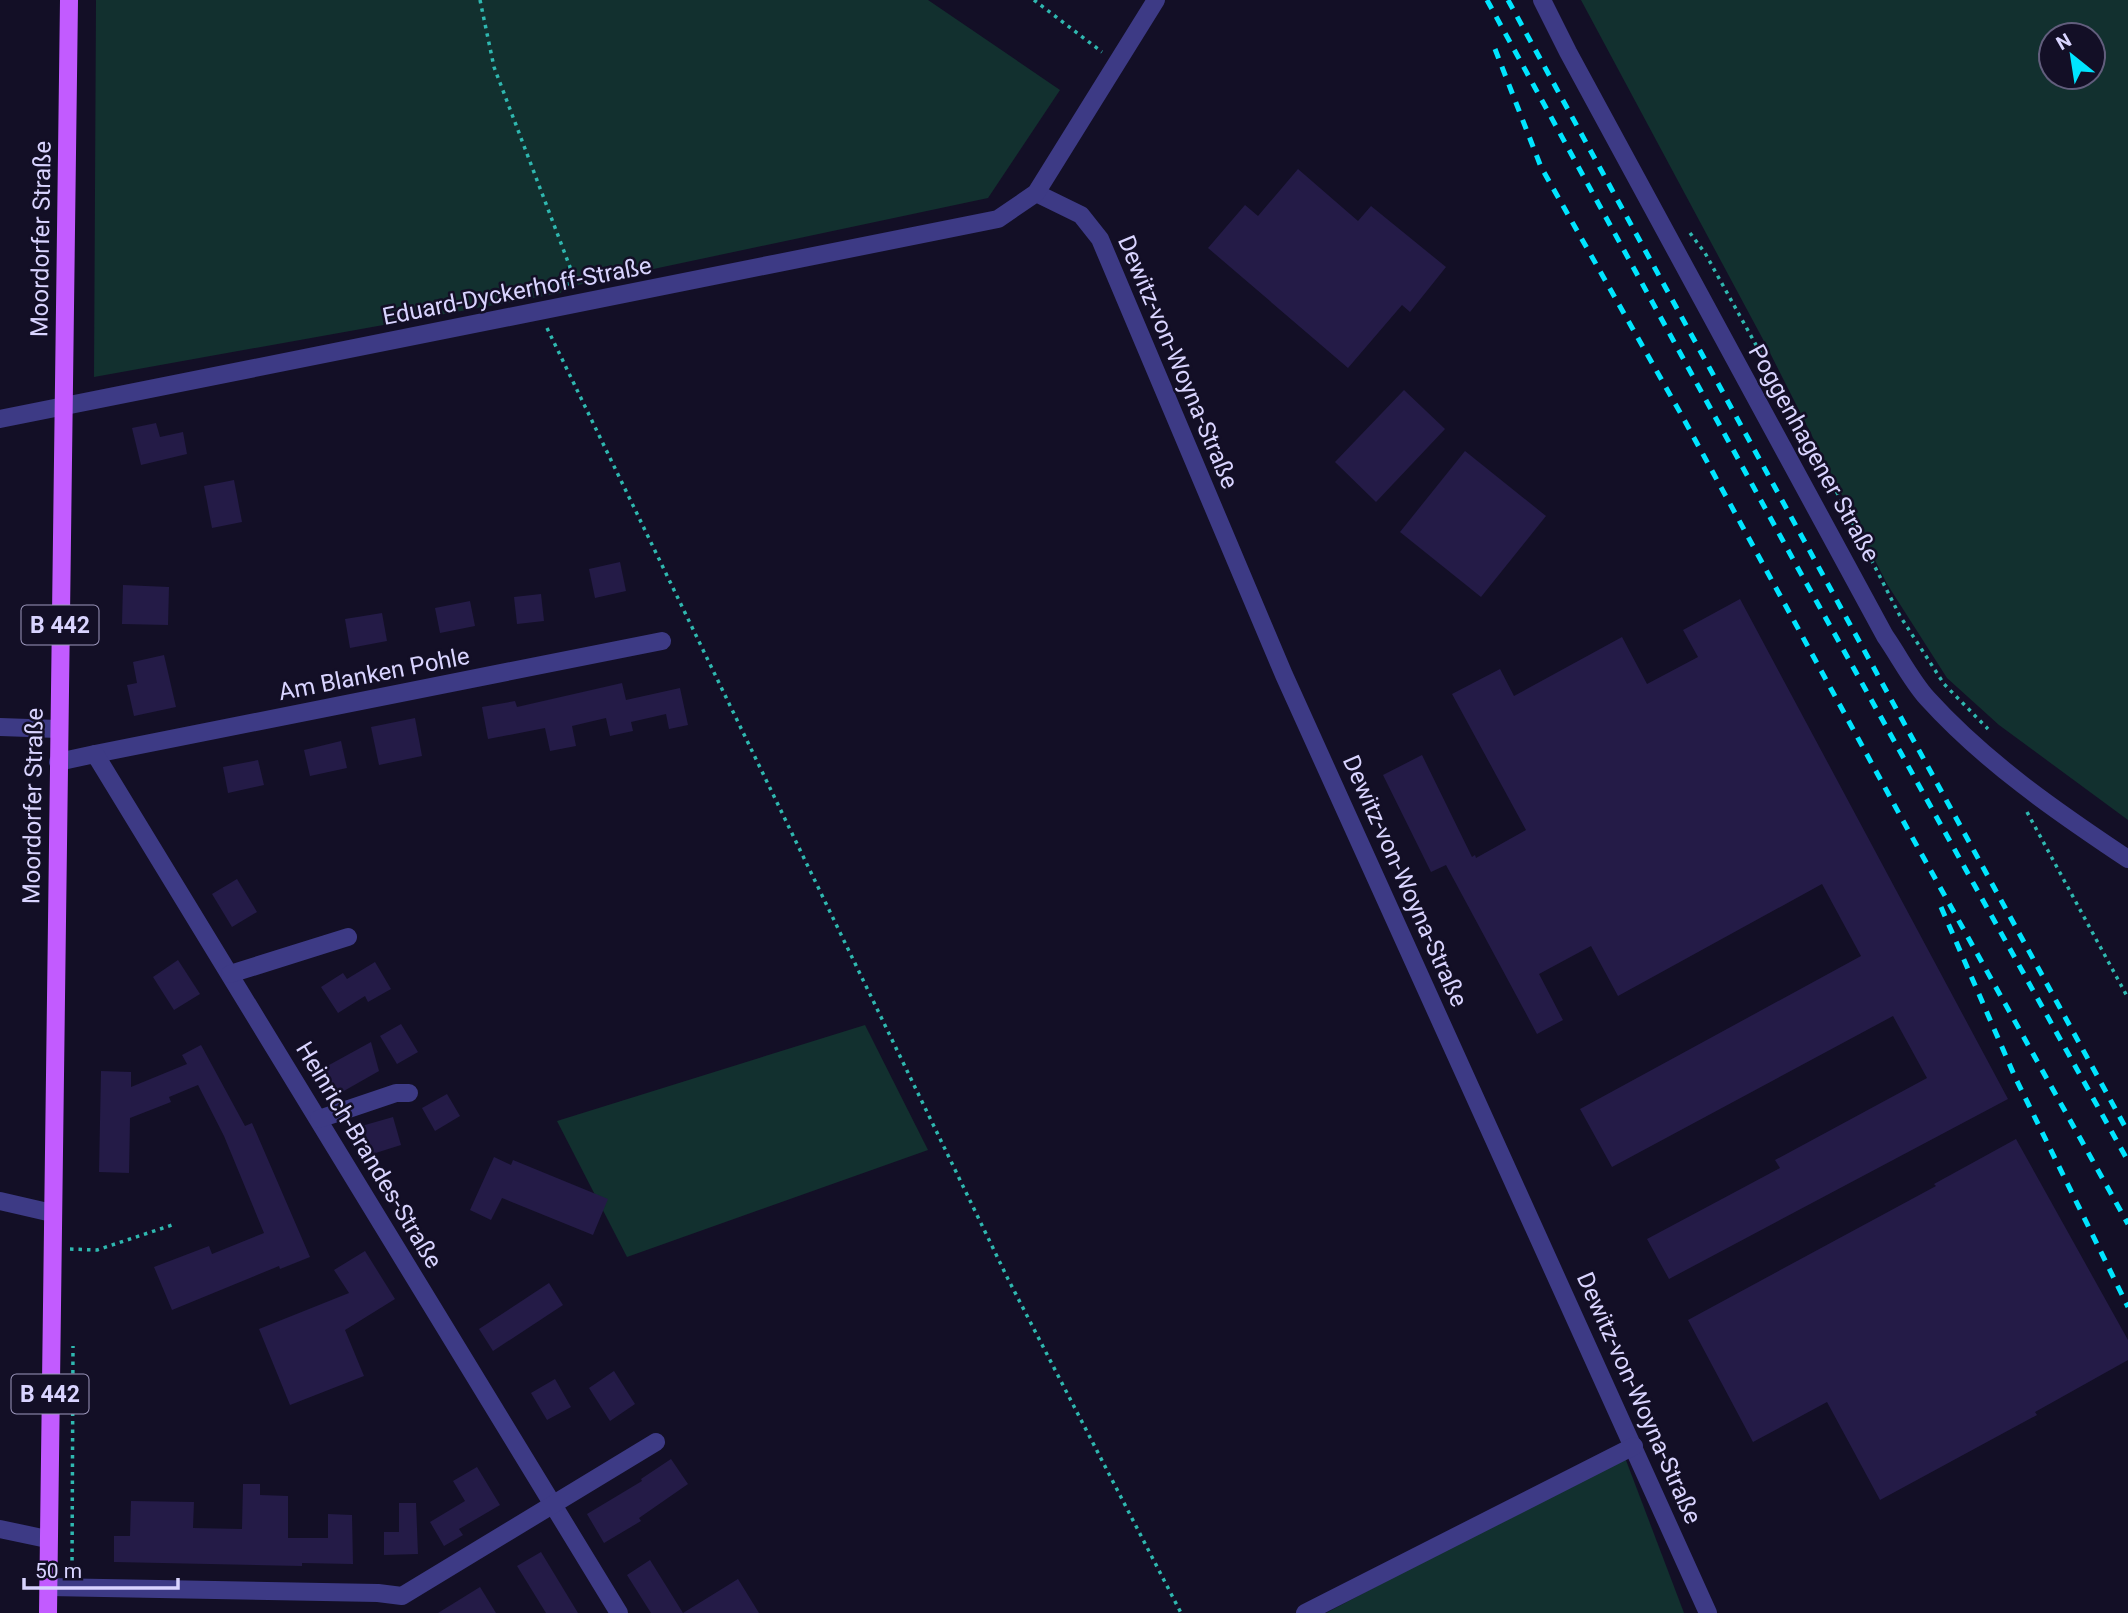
<svg xmlns="http://www.w3.org/2000/svg" width="2128" height="1613" viewBox="0 0 2128 1613" font-family="Roboto,sans-serif">
<style>
.green{fill:#12302f;fill-rule:evenodd}
.building{fill:#241b47}
.lines{fill:none;stroke-linecap:round;stroke-linejoin:round}
.path{stroke:#2fb8b0;stroke-width:3.5;stroke-dasharray:3.5 5;stroke-linecap:butt}
.minor{stroke:#3d3a85;stroke-width:18}
.major{stroke:#c25bff;stroke-width:18}
.rail{stroke:#00e5ff;stroke-width:5;stroke-dasharray:10 9;stroke-linecap:butt}
.labels{text-anchor:middle;stroke-width:5;stroke-linejoin:round;paint-order:stroke}
.shield{fill:#130f26;stroke:#9e99be;stroke-width:2}
.shield-label{font-size:23px;font-weight:bold;fill:#d9d4ff}
.street-label{font-size:24px;fill:#d9d4ff;stroke:#130f26}
</style>
<rect width="100%" height="100%" fill="#130f26"/>
<g class="green">
<path d="M96,0h832l132,90 -72,108 -410,87 -11,-19 -6,27 -467,84z"/>
<path d="M1581,0h547v820l-129,-95 -52,-47 -60,-94 -121,-239zM2051,35h42v42h-42z"/>
<path d="M865,1025l63,125 -301,107 -70,-136z"/>
<path d="M1624,1455l60,158h-358z"/>
</g>
<g class="building">
<path d="M1298,169l60,52 13,-15 75,61 -36,45 -8,-7 -54,63 -140,-120 37,-43 13,11z"/>
<path d="M1404,390l41,39 -69,73 -41,-40z"/>
<path d="M156,423l4,14 23,-5 4,22 -46,11 -9,-37z"/>
<path d="M1465,451l81,65 -65,81 -81,-65z"/>
<path d="M234,480l8,42 -30,6 -8,-42z"/>
<path d="M620,562l6,29 -31,7 -6,-29z"/>
<path d="M123,585l46,2 -1,38 -46,-1z"/>
<path d="M541,594l3,27 -27,3 -3,-27z"/>
<path d="M1740,599l268,500 -339,180 -22,-40 133,-71 -5,-8 152,-82 -34,-62 -281,151 -32,-58 281,-153 -39,-72 -204,112 -27,-50 -52,28 24,46 -26,14 -91,-169 -15,7 -48,-97 39,-20 50,102 3,-2 1,3 50,-28 -74,-136 48,-25 14,27 108,-59 25,47 51,-27 -15,-27z"/>
<path d="M470,601l5,25 -35,7 -5,-25z"/>
<path d="M382,613l5,28 -37,7 -5,-29z"/>
<path d="M164,655l12,52 -42,9 -7,-31 10,-2 -4,-21z"/>
<path d="M622,683l4,17 54,-12 8,37 -19,4 -3,-15 -35,8 2,9 -23,5 -4,-18 -34,8 4,20 -26,5 -5,-23 -57,11 -6,-32 33,-6 2,6z"/>
<path d="M415,718l7,38 -43,9 -8,-38z"/>
<path d="M341,741l6,27 -37,8 -6,-26z"/>
<path d="M258,760l6,25 -36,8 -5,-26z"/>
<path d="M237,879l20,33 -25,15 -20,-33z"/>
<path d="M178,960l22,34 -26,16 -21,-33z"/>
<path d="M375,962l16,27 -23,13 -3,-6 -27,17 -17,-26 22,-14 4,6z"/>
<path d="M401,1024l17,28 -21,12 -17,-28z"/>
<path d="M371,1042l8,29 -44,25 -15,-26z"/>
<path d="M201,1045l44,81 7,-3 58,134 -30,12 -1,-3 -107,44 -18,-43 55,-21 3,8 52,-21 -40,-97 -26,-51 -29,12 2,5 -41,16 -1,55 -30,-1 2,-101 30,1v15l56,-23 -5,-9z"/>
<path d="M447,1094l13,22 -25,15 -13,-23z"/>
<path d="M393,1117l8,28 -35,11 -8,-29z"/>
<path d="M2016,1139l112,201v20l-93,52 2,3 -157,85 -53,-98 -74,40 -65,-122 248,-134 -2,-2z"/>
<path d="M494,1157l17,8 2,-5 95,39 -15,36 -91,-37 -11,22 -21,-10z"/>
<path d="M365,1251l30,48 -50,31 19,46 -74,29 -31,-76 90,-36 -15,-23z"/>
<path d="M549,1283l14,22 -70,46 -14,-22z"/>
<path d="M614,1371l21,33 -25,17 -21,-33z"/>
<path d="M555,1379l16,28 -24,13 -16,-27z"/>
<path d="M671,1459l17,25 -49,34 2,3 -37,22 -17,-29 55,-33 -1,-2z"/>
<path d="M477,1467l23,38 -41,24 4,6 -19,11 -14,-24 35,-21 -12,-20z"/>
<path d="M243,1484h17v11l28,1v42h40v-24l24,1 1,49 -51,-1v3l-188,-4v-26h16l1,-35 63,1 -1,26 49,1z"/>
<path d="M399,1503h17l2,51 -34,1v-23h15z"/>
<path d="M541,1552l37,61h-32l-29,-47z"/>
<path d="M650,1560l33,53 55,-34 21,34h-108l-24,-38z"/>
<path d="M480,1587l16,26h-58z"/>
</g>
<g class="lines">
<g class="path">
<path d="M480,0l14,67 76,200 -1,19"/>
<path d="M1034,0l68,52"/>
<path d="M1690,233l15,20 122,220 73,143 44,68 44,45"/>
<path d="M547,328l461,951 173,334"/>
<path d="M2027,812l101,186"/>
<path d="M70,1249l27,1 78,-26"/>
<path d="M72,1569l1,-223"/>
</g>
<g class="minor">
<path d="M1542,0l26,52 317,584c14,20 26,44 42,62 58,64 129,113 201,161"/>
<path d="M1036,193l45,22 19,24 184,436 424,938"/>
<path d="M0,419l998,-200 38,-26 120,-193"/>
<path d="M0,727l58,2"/>
<path d="M95,754l567,-113"/>
<path d="M58,762l37,-8 524,859"/>
<path d="M230,974l118,-37"/>
<path d="M319,1119l77,-26h13"/>
<path d="M0,1201l52,12"/>
<path d="M0,1529l47,10"/>
<path d="M48,1587l330,6 24,3 254,-154"/>
<path d="M1305,1613l329,-167"/>
</g>
<path class="major" d="M48,1613l21,-1613"/>
<g class="rail">
<path d="M1487,0l307,561 334,600"/>
<path d="M1508,0l620,1132"/>
<path d="M1495,49l46,118 140,247 226,414 221,396"/>
<path d="M1941,907l74,170 113,230"/>
</g>
</g>
<g class="labels">
<g class="shield">
<rect x="21.5" y="605.5" width="77" height="39" rx="5"/>
<rect x="11.5" y="1374.5" width="77" height="39" rx="5"/>
</g>
<g class="shield-label">
<text x="60" y="633">B 442</text>
<text x="50" y="1402">B 442</text>
</g>
<g class="street-label">
<text transform="translate(41 239) rotate(-89)" y="8">Moordorfer Straße</text>
<text transform="translate(517 291) rotate(-11)" y="8">Eduard-Dyckerhoff-Straße</text>
<text transform="translate(1178 362) rotate(67)" y="8">Dewitz-von-Woyna-Straße</text>
<text transform="translate(1814 453) rotate(61)" y="8">Poggenhagener Straße</text>
<text transform="translate(374 674) rotate(-11)" y="8">Am Blanken Pohle</text>
<text transform="translate(33 806) rotate(-89)" y="8">Moordorfer Straße</text>
<text transform="translate(1405 881) rotate(66)" y="8">Dewitz-von-Woyna-Straße</text>
<text transform="translate(369 1155) rotate(59)" y="8">Heinrich-Brandes-Straße</text>
<text transform="translate(1639 1398) rotate(66)" y="8">Dewitz-von-Woyna-Straße</text>
</g>
</g>
<g transform="translate(2072 56) rotate(330)"><circle r="33" fill="#130f26" stroke="#625e7d" stroke-width="2"/>
<path d="M0-5L12 26L0 18L-12 26Z" fill="#00e5ff"/>
<text y="-10" font-size="19" font-weight="bold" text-anchor="middle" fill="#d9d4ff">N</text>
</g>
<path d="M24 1578v10h154v-10" fill="none" stroke="#d9d4ff" stroke-width="3.5"/>
<text x="35" y="1578" font-size="21" fill="#d9d4ff" stroke="#130f26" stroke-width="5" paint-order="stroke">50 m</text>
</svg>
